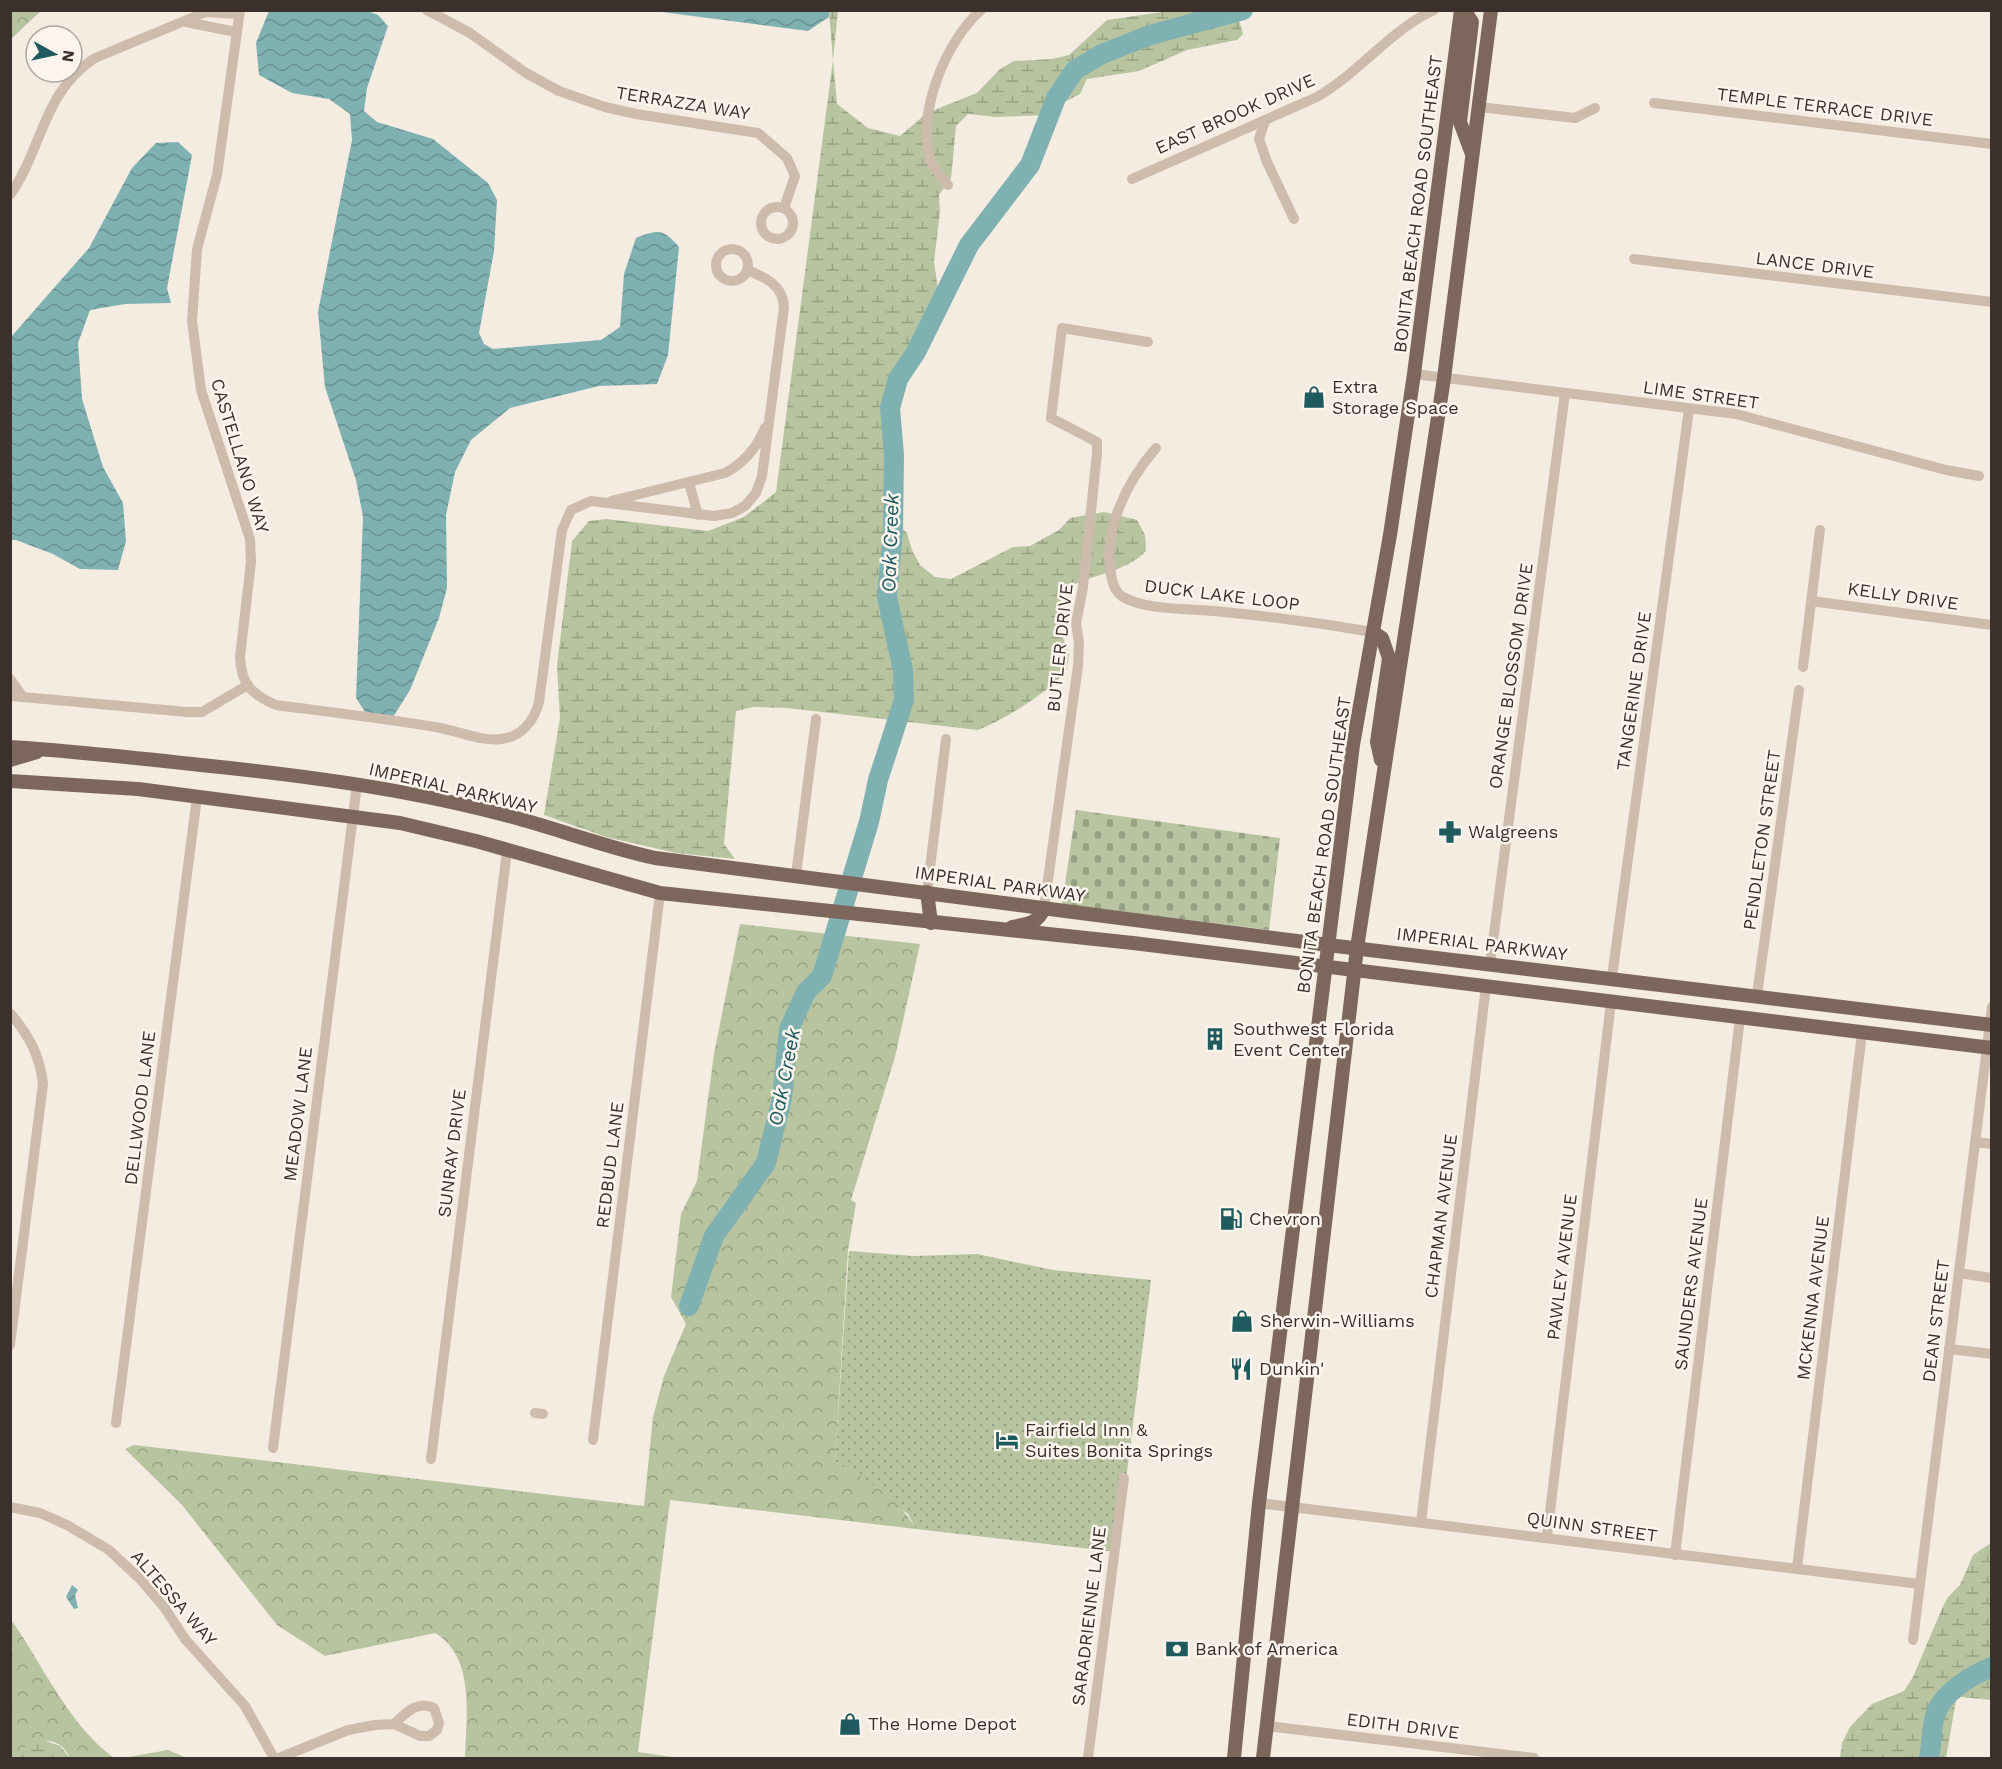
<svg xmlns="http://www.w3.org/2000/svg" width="2002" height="1769" viewBox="0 0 2002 1769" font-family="'Work Sans',sans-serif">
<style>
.grass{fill:url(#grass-dots)}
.forest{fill:url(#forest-crowns)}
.wetland{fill:url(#wetland-marsh)}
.cemetery{fill:url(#cemetery-stones)}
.water{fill:url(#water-waves)}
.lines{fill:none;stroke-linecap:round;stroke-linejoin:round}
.river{stroke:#7fb0b2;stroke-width:20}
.minor{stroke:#cdbbac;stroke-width:10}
.major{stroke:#7d675c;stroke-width:14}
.labels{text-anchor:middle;stroke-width:5;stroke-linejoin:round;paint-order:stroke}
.street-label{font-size:18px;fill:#3b302b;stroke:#fbf5ee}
.poi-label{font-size:18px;fill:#3b302b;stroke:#fbf5ee;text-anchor:start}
.water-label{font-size:20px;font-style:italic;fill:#1f5a5e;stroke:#fbf5ee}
</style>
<defs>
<pattern id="grass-dots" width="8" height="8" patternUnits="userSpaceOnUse" patternTransform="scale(1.5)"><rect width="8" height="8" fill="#b8c4a0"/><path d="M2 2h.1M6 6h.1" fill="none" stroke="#97a083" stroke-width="1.8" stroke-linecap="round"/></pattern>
<pattern id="forest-crowns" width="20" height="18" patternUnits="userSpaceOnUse" patternTransform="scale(1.5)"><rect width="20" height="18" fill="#b8c4a0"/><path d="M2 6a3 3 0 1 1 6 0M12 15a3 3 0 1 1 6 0" fill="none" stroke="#97a083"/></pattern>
<pattern id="wetland-marsh" width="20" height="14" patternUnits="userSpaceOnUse" patternTransform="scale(1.5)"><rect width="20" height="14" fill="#b8c4a0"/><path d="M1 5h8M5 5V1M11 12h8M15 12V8" fill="none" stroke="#97a083"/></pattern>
<pattern id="cemetery-stones" width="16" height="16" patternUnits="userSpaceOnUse" patternTransform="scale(1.5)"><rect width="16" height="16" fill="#b8c4a0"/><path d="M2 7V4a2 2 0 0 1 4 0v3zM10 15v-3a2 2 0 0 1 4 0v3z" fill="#97a083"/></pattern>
<pattern id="water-waves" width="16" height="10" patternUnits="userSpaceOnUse" patternTransform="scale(1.5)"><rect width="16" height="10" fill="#7fb0b2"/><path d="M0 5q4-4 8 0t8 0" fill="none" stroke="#699091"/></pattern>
</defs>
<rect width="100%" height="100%" fill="#f4ebe1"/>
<path class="grass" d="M849,1251l65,5 63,-2 76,16 98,10 -34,272 -201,-23 -8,-15 -73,-53z"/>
<g class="forest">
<path d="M11,10h30v1l-30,28z"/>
<path d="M740,924l180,20 -25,113 -44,143 5,3 -8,47 -13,211c29,17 64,37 81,68l-246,-29 -32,252 41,6h-214c1,-40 11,-101 -30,-125l-110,23 -48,-31 -95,-120 -57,-56 9,-4 510,61 9,-89 11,-41 22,-52 -15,-27 10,-83 16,-33 17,-127z"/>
<path d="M10,1618c33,47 58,106 104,140h-44c-11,-26 -42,-20 -55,0h-4z"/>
<path d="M168,1750l19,8h-64z"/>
</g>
<g class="wetland">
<path d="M829,11h9l-5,49 4,44 31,24 32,8 27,-23 50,-20 23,-24 14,-8 38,-2 17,-4 38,-35 62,-9h62l7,6 5,17 -6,6 -50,10 -48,21 -52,8 -7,15 -25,13 -5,8 -54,2 -28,-3 -12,12 -5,52 -12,17 1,17 -6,49 5,35 -2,16 -5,16 -32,60 -6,42 -3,74 4,17 12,12 5,17 8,15 15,12 16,2 62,-32 17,-1 29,-16 11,-12 34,-6 33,8 8,15 1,16c-20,21 -53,23 -79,37l-10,32 12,35 -3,17c-22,23 -58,45 -88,58l-191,-22 -34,-1 -17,4 -12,133 11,15 -59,-6 -70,-16 -62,-22 16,-97 -3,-52 15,-125 17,-20 17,-2 102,12 36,-14 32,-25 57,-432z"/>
<path d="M1991,1543v157l-30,-3 -5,3 -10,58h-106l2,-15 8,-16 22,-23 32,-13 9,-14 28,-66 7,-14 12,-12 13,-30z"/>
<path d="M43,1740l17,6 10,12h-55c7,-10 15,-17 28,-18z"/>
</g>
<path class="cemetery" d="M1076,810l204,28 -11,92 -207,-26z"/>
<g class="water">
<path d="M269,11h99l10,4 10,11 -21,62 -3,23 13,11 56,17 55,44 9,17 -3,51 -15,82 5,11 9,5 108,-9 19,-13 4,-53 12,-36c23,-9 27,-9 43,9l-11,108 -11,29 -58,2 -89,22 -39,32 -16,32 -9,43 1,73 -8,30 -29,72 -17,27 -26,-2 -11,-17 7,-181 -7,-37 -31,-93 -7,-75 34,-172 -2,-26 -21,-15 -37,-6 -33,-18 -3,-32z"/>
<path d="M829,11v6l-21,14 -154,-20z"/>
<path d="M178,142l14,13 -25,133 4,15 -46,1 -35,6 -12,33 4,56 21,68 20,36 3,38 -8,29 -38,-1 -27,-15 -37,-14h-5v-203l78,-89 43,-80 24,-25z"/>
<path d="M72,1585l6,5 -3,5 3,13 -4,1 -8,-12z"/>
</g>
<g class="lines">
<g class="river">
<path d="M689,1306l25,-70 52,-73 16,-65 7,-69 17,-37 16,-16 47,-154 9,-42 26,-80 -1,-30 -16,-73 6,-66 1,-76 -4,-47 8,-29 18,-27 53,-107 61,-80 26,-67 19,-28 27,-16 48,-19 93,-25"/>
<path d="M1929,1758c3,-13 2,-29 6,-42 6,-23 37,-41 57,-49"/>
</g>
<g class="minor">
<path d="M240,10l-23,165 -20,74 -5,72 9,69 49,149 1,23 -11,95c1,27 12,38 36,48 53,7 106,13 159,22 21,3 46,15 67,12 20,-3 32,-18 37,-37l23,-172 9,-20 20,-9 123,15 18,-3 13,-7 11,-13 6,-17 22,-169c-1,-22 -19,-30 -37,-37"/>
<path d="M427,10l43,23 56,40 33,18 46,16 31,7 122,19 29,25 8,18 -11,32"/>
<path d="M186,22l50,10"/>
<path d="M1654,103l338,41"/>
<path d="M1479,107l96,11 20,-10"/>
<path d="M1265,121l-6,18 8,23 27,57"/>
<path d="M1132,179l185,-82c42,-24 73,-67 117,-87"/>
<path d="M948,185c-6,-7 -16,-18 -18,-27 -13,-47 16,-117 51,-148"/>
<path d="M10,195c33,-47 33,-104 85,-137l111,-46 33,2"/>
<circle cx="777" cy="223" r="16"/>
<circle cx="732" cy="265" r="16"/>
<path d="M1634,259l358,43"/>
<path d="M1414,374l322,40 210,56 33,6"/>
<path d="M1156,448c-28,32 -54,82 -45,126 1,8 4,18 12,23 26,14 63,11 91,14 53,5 106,12 159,21"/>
<path d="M689,483l9,32"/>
<path d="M611,501l114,-28c19,-10 32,-26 40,-45"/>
<path d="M1811,601l181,24"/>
<path d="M1803,667l17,-137"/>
<path d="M10,679l13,18 -13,-1"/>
<path d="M23,697l164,15h15l44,-26"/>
<path d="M796,875l20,-156"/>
<path d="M927,892l19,-153"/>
<path d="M1044,908l34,-242 1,-23 -3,-20 7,-36 14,-134v-11l-46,-24 11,-90 86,14"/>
<path d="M1490,964l75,-571"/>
<path d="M1612,977l77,-568"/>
<path d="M1757,995l42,-305"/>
<path d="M10,1013c19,22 30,43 33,71l-33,261"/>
<path d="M1975,1142l17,2"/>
<path d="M1959,1273l33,5"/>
<path d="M1949,1349l43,5"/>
<path d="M535,1413l8,1"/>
<path d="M116,1423l81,-626"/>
<path d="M593,1440l67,-547"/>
<path d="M273,1448l84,-664"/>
<path d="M431,1459l76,-608"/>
<path d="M1259,1503l661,81"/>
<path d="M10,1507l30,6 27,12 42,25 31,29 24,28 21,32 60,67 29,52"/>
<path d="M1421,1522l65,-536"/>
<path d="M1547,1537l64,-535"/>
<path d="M1675,1555l65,-537"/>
<path d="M1797,1568l65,-535"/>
<path d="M1913,1640l79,-633"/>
<path d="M1267,1726l267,32"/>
<path d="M279,1758l69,-28 27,-5 19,-1 26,12h9l8,-6 2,-7 -5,-15c-17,-8 -28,5 -40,16"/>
<path d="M1088,1758l36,-280"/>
</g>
<g class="major">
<path d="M1464,10l8,12 -12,100 12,32"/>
<path d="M1373,632l9,6 7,20 -12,84 4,18"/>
<path d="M10,747c64,4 127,11 191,18 99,10 199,23 296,48 53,13 104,33 158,45l673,87 664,80"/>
<path d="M10,760l27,-8"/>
<path d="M10,781l128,8 262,34 76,18 184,52 473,50 859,105"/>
<path d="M927,892l4,31"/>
<path d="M1012,927c15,-3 26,-3 32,-19"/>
<path d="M1234,1758l25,-255 94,-758 37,-210 24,-161 47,-364"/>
<path d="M1263,1758l94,-810 87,-570 47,-368"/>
</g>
</g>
<defs>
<g id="shop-bare" transform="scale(1.8)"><path d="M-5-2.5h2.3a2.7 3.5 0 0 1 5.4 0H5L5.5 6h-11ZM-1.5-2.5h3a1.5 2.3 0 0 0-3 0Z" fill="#1f5a5e" stroke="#fbf5ee" stroke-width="2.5" paint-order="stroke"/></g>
<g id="pharmacy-bare" transform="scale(1.8)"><path d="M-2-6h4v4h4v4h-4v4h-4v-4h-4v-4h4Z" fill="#1f5a5e" stroke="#fbf5ee" stroke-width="2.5" paint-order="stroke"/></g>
<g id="building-bare" transform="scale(1.8)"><path d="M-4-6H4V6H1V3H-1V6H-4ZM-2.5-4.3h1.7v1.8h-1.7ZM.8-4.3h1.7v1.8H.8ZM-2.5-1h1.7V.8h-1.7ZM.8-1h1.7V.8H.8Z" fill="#1f5a5e" stroke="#fbf5ee" stroke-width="2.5" paint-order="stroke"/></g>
<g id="fuel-bare" transform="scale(1.8)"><path d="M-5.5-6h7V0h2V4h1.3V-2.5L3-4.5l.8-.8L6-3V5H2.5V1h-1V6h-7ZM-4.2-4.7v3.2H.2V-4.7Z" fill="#1f5a5e" stroke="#fbf5ee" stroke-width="2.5" paint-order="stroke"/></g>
<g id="restaurant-bare" transform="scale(1.8)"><path d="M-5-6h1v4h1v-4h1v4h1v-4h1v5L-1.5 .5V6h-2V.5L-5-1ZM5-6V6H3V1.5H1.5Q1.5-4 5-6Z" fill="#1f5a5e" stroke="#fbf5ee" stroke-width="2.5" paint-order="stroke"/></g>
<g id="hotel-bare" transform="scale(1.8)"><path d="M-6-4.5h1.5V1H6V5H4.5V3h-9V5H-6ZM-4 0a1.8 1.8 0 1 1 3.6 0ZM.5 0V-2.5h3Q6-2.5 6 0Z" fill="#1f5a5e" stroke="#fbf5ee" stroke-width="2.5" paint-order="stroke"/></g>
<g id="bank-bare" transform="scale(1.8)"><path d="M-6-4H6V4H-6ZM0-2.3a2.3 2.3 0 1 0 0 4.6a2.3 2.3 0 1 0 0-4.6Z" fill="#1f5a5e" stroke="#fbf5ee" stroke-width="2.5" paint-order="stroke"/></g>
</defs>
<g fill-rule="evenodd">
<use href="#shop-bare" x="1314" y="397"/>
<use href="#pharmacy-bare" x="1450" y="832"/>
<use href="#building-bare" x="1215" y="1039"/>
<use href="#fuel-bare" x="1231" y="1219"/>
<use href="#shop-bare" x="1242" y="1321"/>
<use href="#restaurant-bare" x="1241" y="1369"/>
<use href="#hotel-bare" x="1007" y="1440"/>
<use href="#bank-bare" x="1177" y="1649"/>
<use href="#shop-bare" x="850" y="1724"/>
</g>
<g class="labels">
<g class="street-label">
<text transform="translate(683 103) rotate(9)" y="6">TERRAZZA WAY</text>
<text transform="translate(1825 107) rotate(7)" y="6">TEMPLE TERRACE DRIVE</text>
<text transform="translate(1235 114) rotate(-24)" y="6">EAST BROOK DRIVE</text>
<text transform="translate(1418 204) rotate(-83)" y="6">BONITA BEACH ROAD SOUTHEAST</text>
<text transform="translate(1815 265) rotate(7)" y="6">LANCE DRIVE</text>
<text transform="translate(1701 395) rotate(8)" y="6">LIME STREET</text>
<text transform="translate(240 456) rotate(73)" y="6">CASTELLANO WAY</text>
<text transform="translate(1222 595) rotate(7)" y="6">DUCK LAKE LOOP</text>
<text transform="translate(1903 596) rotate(8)" y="6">KELLY DRIVE</text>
<text transform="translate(1060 648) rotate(-84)" y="6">BUTLER DRIVE</text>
<text transform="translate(1511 676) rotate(-82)" y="6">ORANGE BLOSSOM DRIVE</text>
<text transform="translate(1634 691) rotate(-82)" y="6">TANGERINE DRIVE</text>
<text transform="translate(453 788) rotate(13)" y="6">IMPERIAL PARKWAY</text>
<text transform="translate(1762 840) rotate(-82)" y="6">PENDLETON STREET</text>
<text transform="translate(1324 845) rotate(-82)" y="6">BONITA BEACH ROAD SOUTHEAST</text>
<text transform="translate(1000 884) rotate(8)" y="6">IMPERIAL PARKWAY</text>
<text transform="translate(1482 944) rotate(7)" y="6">IMPERIAL PARKWAY</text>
<text transform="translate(140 1108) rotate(-83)" y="6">DELLWOOD LANE</text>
<text transform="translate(298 1114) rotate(-83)" y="6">MEADOW LANE</text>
<text transform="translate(452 1153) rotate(-83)" y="6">SUNRAY DRIVE</text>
<text transform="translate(610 1165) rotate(-83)" y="6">REDBUD LANE</text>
<text transform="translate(1441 1216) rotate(-83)" y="6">CHAPMAN AVENUE</text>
<text transform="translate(1562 1267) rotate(-83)" y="6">PAWLEY AVENUE</text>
<text transform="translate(1691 1284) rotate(-83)" y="6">SAUNDERS AVENUE</text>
<text transform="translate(1813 1298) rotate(-83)" y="6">MCKENNA AVENUE</text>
<text transform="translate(1936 1321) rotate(-83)" y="6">DEAN STREET</text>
<text transform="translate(1592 1527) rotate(8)" y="6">QUINN STREET</text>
<text transform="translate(174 1598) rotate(49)" y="6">ALTESSA WAY</text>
<text transform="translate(1089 1616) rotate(-83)" y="6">SARADRIENNE LANE</text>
<text transform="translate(1403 1726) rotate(7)" y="6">EDITH DRIVE</text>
</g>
<g class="poi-label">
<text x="1332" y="393">Extra<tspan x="1332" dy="21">Storage Space</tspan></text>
<text x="1468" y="838">Walgreens</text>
<text x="1233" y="1035">Southwest Florida<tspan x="1233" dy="21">Event Center</tspan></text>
<text x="1249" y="1225">Chevron</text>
<text x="1260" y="1327">Sherwin-Williams</text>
<text x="1259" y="1375">Dunkin'</text>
<text x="1025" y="1436">Fairfield Inn &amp;<tspan x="1025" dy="21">Suites Bonita Springs</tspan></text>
<text x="1195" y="1655">Bank of America</text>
<text x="868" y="1730">The Home Depot</text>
</g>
<g class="water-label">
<text transform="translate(890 543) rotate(-88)" y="7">Oak Creek</text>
<text transform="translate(784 1077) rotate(-79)" y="7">Oak Creek</text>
</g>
</g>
<rect width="2002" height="1769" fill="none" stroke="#3b302b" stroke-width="24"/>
<g transform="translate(54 54) rotate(98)"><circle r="28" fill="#fbf5ee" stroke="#aea6a0" stroke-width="1.5"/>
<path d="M0-4.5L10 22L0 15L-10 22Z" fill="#1f5a5e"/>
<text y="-9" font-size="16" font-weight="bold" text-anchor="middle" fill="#3b302b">N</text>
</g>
</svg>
